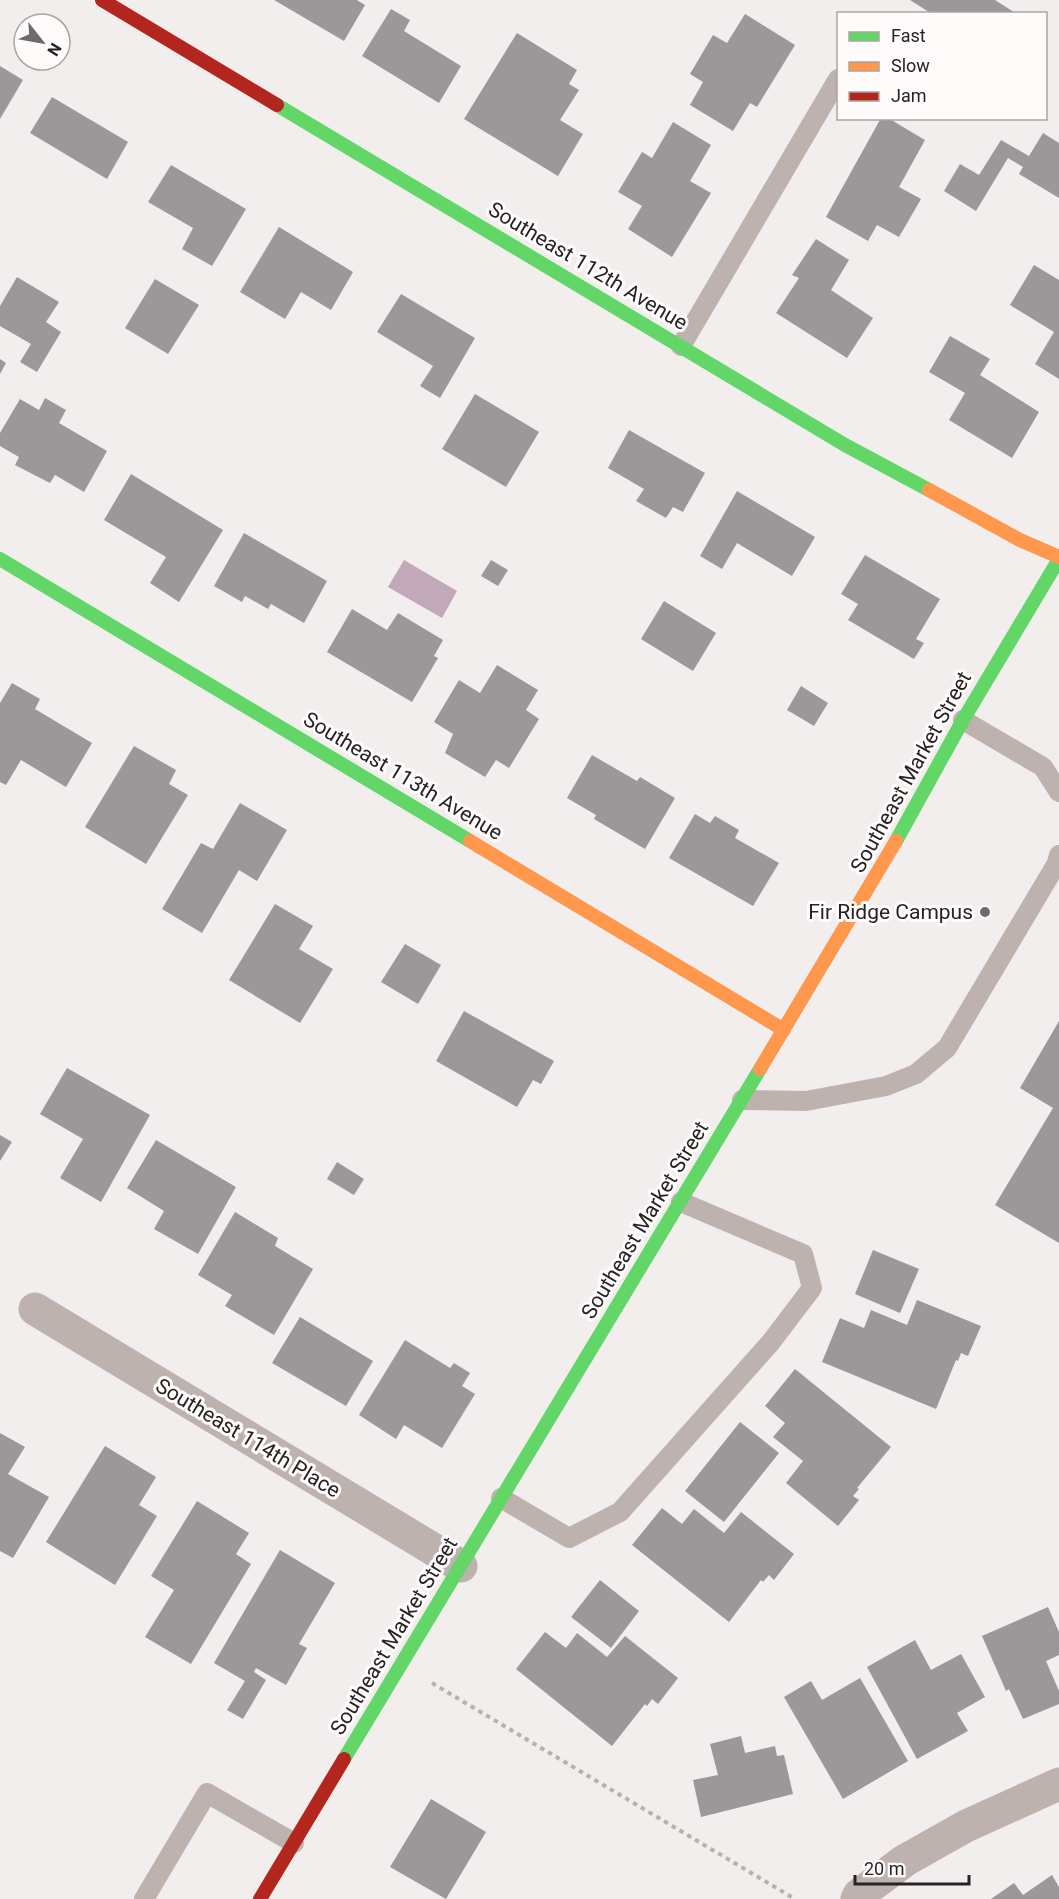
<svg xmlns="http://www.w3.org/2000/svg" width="1059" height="1899" viewBox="0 0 1059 1899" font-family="Roboto,sans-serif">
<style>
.water{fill:#c1a9ba}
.building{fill:#9a9898}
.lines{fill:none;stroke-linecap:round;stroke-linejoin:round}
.path{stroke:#b9b1af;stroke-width:4;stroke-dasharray:4.5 4.5;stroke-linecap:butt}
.lane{stroke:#beb2af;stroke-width:20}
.street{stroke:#beb2af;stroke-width:33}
.fast{stroke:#63d668;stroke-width:14}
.slow{stroke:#ff974d;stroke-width:14}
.jam{stroke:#b3261e;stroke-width:14}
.poi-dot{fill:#6e6a6b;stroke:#fffbfb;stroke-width:2}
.labels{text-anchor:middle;stroke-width:6;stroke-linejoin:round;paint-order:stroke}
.street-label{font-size:21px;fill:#262324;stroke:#fffbfb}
.poi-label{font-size:21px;fill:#262324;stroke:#fffbfb;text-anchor:end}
</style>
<rect width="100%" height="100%" fill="#f3eeee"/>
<path class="water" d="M404,560l53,31 -15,27 -54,-31z"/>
<g class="building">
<path d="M274,0h83l8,5 -21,36z"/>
<path d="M910,0h85l22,14h-85z"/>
<path d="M391,9l19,11 -6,11 57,35 -22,37 -77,-47z"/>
<path d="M745,14l50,31 -38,62 -7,-4 -17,28 -43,-26 13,-23 -13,-8 23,-39 14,8z"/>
<path d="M517,33l60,37 -8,14 10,6 -19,30 23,14 -25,42 -94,-57z"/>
<path d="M0,66l23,14 -23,39z"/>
<path d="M52,97l76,45 -21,37 -77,-46z"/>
<path d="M881,118h7l37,22 -26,47 22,12 -22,38 -22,-12 -9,16 -42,-24z"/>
<path d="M673,122l38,23 -21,36 21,12 -39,64 -44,-28 14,-23 -24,-14 24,-40 10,6z"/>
<path d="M1043,133l16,10v55l-40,-24 4,-7 -15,-9 -32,53 -32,-20 16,-27 19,11 22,-35 28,16z"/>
<path d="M171,165l75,44 -34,57 -30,-17 11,-21 -45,-26z"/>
<path d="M279,227l74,45 -22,38 -30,-18 -16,27 -45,-27z"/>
<path d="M816,239l33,21 -18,30 42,28 -26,40 -71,-45 23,-35 -7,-3z"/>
<path d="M1034,265l25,15v99l-24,-15 19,-32 -44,-27z"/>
<path d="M17,277l42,25 -13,20 15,10 -24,40 -17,-10 11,-18 -31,-18v-20z"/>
<path d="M155,279l44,26 -31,49 -43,-26z"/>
<path d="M401,294l74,44 -35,60 -20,-12 13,-20 -56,-34z"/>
<path d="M950,336l40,23 -10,16 59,37 -27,46 -63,-38 16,-27 -36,-21z"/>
<path d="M0,359l6,4 -6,11z"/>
<path d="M475,394l64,38 -33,55 -64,-38z"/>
<path d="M45,398l21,12 -7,13 48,28 -23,41 -29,-17 -5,8 -35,-18 4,-8 -19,-11v-13l20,-34 19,11z"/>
<path d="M629,430l76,43 -22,39 -10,-5 -7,11 -30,-17 8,-12 -36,-21z"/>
<path d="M131,474l92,56 -44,72 -29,-19 16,-26 -62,-37z"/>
<path d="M737,491l78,46 -23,39 -55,-33 -15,26 -22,-13z"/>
<path d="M244,533l83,48 -23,42 -33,-19 -3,5 -23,-13 -3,6 -28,-16z"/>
<path d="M865,555l75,44 -24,40 8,4 -10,16 -66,-39 10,-16 -17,-10z"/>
<path d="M491,560l17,10 -10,16 -17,-10z"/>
<path d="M664,601l52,32 -23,38 -52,-32z"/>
<path d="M352,609l35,21 11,-17 45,27 -9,16 4,2 -26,44 -85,-50z"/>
<path d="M497,665l41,25 -12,20 13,9 -30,49 -13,-8 -11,17 -40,-24 8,-19 -19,-12 25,-42 21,13z"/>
<path d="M12,683l28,16 -5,10 57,34 -26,44 -45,-27 -15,25 -6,-3v-79z"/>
<path d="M801,686l27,17 -14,23 -27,-16z"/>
<path d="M134,746l42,24 -7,14 19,11 -42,69 -61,-37z"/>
<path d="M592,755l45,26 3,-4 35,21 -30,51 -51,-30 2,-4 -29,-17z"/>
<path d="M240,803l47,27 -30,51 -18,-11 -37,63 -40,-24 39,-66 12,6z"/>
<path d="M695,814l15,9 5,-7 24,14 -4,8 44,25 -26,43 -84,-48z"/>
<path d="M275,904l38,22 -14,23 34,20 -33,54 -71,-43z"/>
<path d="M405,944l36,21 -23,39 -37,-22z"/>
<path d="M464,1011l90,50 -13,23 -8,-4 -16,27 -81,-46z"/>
<path d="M1059,1021v222l-64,-38 58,-97 -33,-20z"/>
<path d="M67,1068l83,47 -49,87 -41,-24 23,-39 -43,-25z"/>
<path d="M0,1135l12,7 -12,19z"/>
<path d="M156,1140l80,47 -38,67 -44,-25 10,-18 -37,-23z"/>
<path d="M337,1162l27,17 -10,16 -27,-16z"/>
<path d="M235,1212l43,26 -3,8 38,23 -39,66 -49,-29 7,-11 -34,-20z"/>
<path d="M873,1250l46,19 -19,44 -45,-19z"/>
<path d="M917,1300l64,26 -13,30 -7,-3 -3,8 -2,-1 -20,49 -114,-47 18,-44 24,10 7,-18 36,15z"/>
<path d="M300,1317l73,44 -27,45 -74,-43z"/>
<path d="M405,1340l45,28 4,-5 16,10 -8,13 13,8 -33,54 -38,-23 -8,14 -37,-24z"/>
<path d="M795,1369l96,78 -34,41 2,1 -6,7 6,4 -21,26 -52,-43 17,-22 -30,-24 12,-14 -20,-17z"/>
<path d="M740,1422l39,31 -55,69 -39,-31z"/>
<path d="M0,1433l25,14 -17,27 41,23 -36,61 -13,-7z"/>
<path d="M105,1446l51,31 -17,28 18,11 -42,69 -69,-43z"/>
<path d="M197,1501l52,32 -13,21 15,10 -60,100 -46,-27 29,-47 -23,-14z"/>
<path d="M662,1508l20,16 12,-15 30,24 17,-21 53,42 -20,26 -5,-5 -6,7 -2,-2 -32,42 -97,-77z"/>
<path d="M280,1550l55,33 -36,61 8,4 -21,37 -30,-17 -2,4 12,8 -23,39 -16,-9 18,-29 -31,-18z"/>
<path d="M600,1580l39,31 -28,37 -40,-31z"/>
<path d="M1048,1607l11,25v23l-13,6 13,30v13l-36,15 -14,-30 -3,2 -24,-55z"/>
<path d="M545,1632l21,16 11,-15 30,24 18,-21 53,42 -20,26 -6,-5 -5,7 -2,-2 -33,42 -96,-77z"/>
<path d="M915,1640l16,30 30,-16 24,43 -28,16 11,18 -51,28 -50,-92z"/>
<path d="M860,1678l48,83 -65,38 -59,-102 27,-16 11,19z"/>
<path d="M741,1736l4,17 30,-7 2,10 7,-1 9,39 -92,23 -8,-37 25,-5 -8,-31z"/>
<path d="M431,1799l55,33 -40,67 -56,-32z"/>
<path d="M1052,1875l7,12v12h-68l23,-16 9,12z"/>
</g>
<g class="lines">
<path class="path" d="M432,1683l363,216"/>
<g class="lane">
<path d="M681,346l157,-267"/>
<path d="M963,720l80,47 16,25"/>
<path d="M742,1100l64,1 80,-15 30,-12 31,-26 110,-185 2,-8"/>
<path d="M501,1498l68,40 51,-26 151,-170 41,-54 -9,-34 -122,-52"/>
<path d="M144,1899l63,-106 87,50"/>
</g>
<g class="street">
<path d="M35,1309l426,257"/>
<path d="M857,1899l2,-4 45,-34 62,-35 93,-42"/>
</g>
<g class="fast">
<path d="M277,105l568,340 84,45"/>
<path d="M0,559l470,282"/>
<path d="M896,841l67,-121 96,-161"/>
<path d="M344,1759l416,-690"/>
</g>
<g class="slow">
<path d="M929,490l91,50 39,17"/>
<path d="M470,841l314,189"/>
<path d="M760,1069l136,-228"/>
</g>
<g class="jam">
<path d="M102,0l175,105"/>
<path d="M260,1899l84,-140"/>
</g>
</g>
<circle class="poi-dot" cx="985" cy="912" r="6"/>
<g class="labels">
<g class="street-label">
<text transform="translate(588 266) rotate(31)" y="7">Southeast 112th Avenue</text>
<text transform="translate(911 772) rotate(-61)" y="7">Southeast Market Street</text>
<text transform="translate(403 776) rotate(31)" y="7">Southeast 113th Avenue</text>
<text transform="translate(645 1220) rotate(-59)" y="7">Southeast Market Street</text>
<text transform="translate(248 1438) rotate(31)" y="7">Southeast 114th Place</text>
<text transform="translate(394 1636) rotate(-59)" y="7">Southeast Market Street</text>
</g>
<g class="poi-label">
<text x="973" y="919">Fir Ridge Campus</text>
</g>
</g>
<rect x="837" y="12" width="210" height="108" fill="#fffbfb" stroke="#a8a5a5" stroke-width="1.5"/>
<rect x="849" y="32" width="30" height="9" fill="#63d668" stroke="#a8a5a5" stroke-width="1.5"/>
<text x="891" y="42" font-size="18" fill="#262324">Fast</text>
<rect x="849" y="62" width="30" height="9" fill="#ff974d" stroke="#a8a5a5" stroke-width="1.5"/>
<text x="891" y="72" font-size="18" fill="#262324">Slow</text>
<rect x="849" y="92" width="30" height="9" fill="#b3261e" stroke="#a8a5a5" stroke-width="1.5"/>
<text x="891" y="102" font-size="18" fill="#262324">Jam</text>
<g transform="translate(42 42) rotate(121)"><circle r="28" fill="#fffbfb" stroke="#a8a5a5" stroke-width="1.5"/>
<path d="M0-4.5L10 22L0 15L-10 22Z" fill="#6e6a6b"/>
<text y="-9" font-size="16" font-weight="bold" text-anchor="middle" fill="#262324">N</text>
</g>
<path d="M855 1875v9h114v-9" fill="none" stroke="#262324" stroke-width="3"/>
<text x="864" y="1875" font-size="18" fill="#262324" stroke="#fffbfb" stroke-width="4.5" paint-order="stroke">20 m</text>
</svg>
